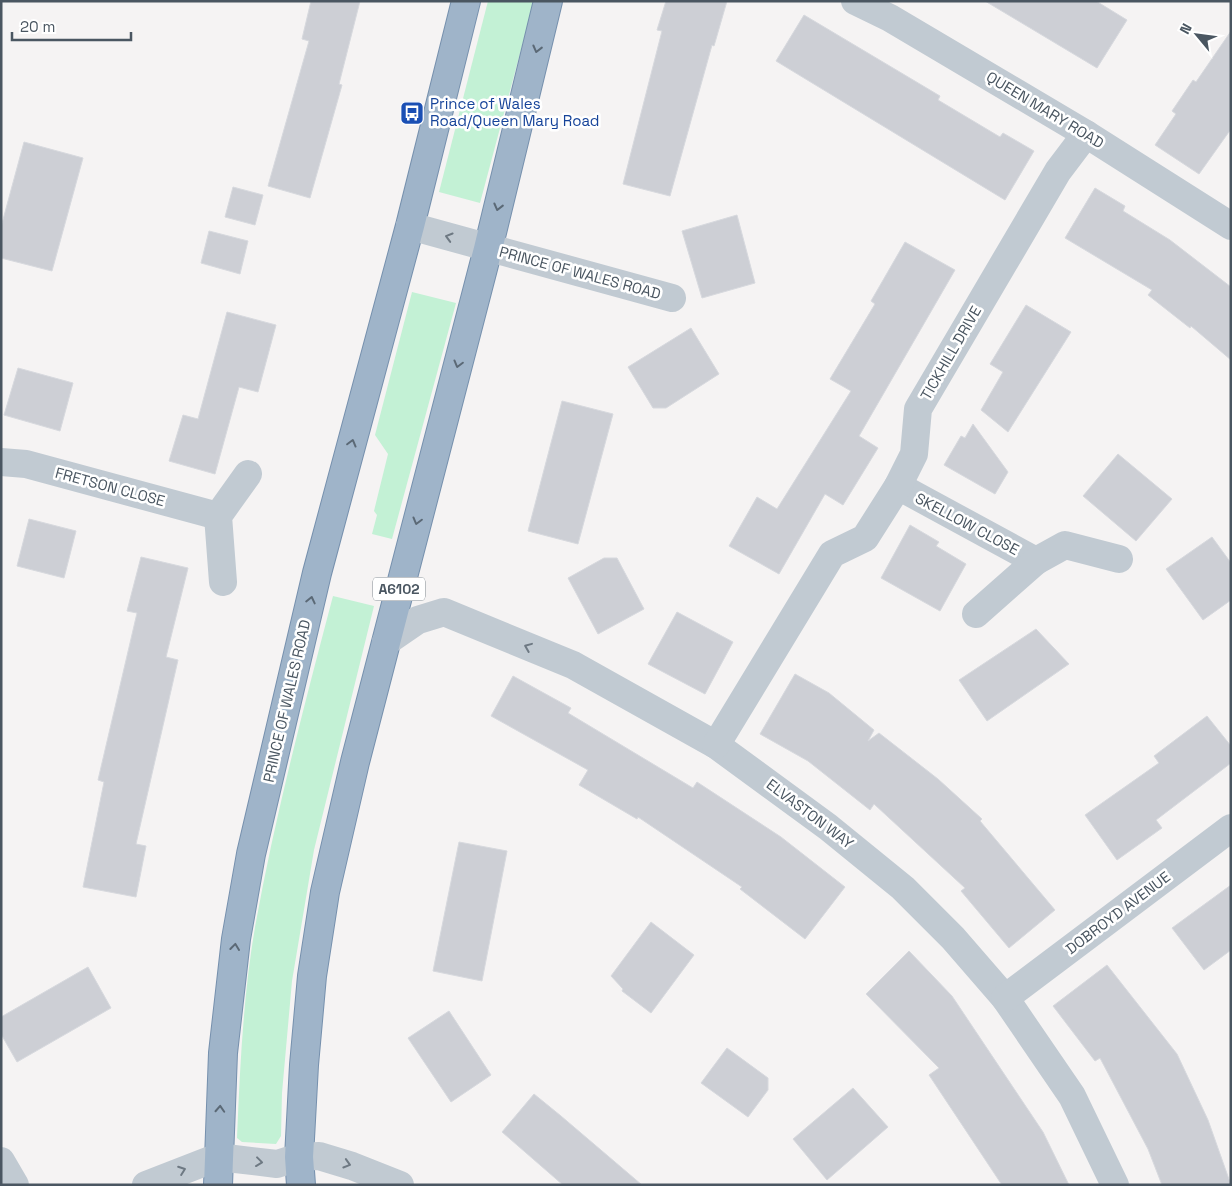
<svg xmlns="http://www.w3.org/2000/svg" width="1232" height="1186" viewBox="0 0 1232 1186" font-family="'Space Grotesk',sans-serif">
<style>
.green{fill:#c3f1d5}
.building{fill:#cdcfd5;stroke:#d7d9de}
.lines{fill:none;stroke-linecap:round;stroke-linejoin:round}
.trunk-casing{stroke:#7690ad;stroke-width:30}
.minor{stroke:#c1cad2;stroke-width:28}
.trunk{stroke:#9fb4c9;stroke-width:28}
.oneway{stroke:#5b6976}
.oneway2{stroke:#6e7983}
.labels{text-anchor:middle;stroke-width:5;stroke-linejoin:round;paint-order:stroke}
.shield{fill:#fff;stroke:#808990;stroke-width:1}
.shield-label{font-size:14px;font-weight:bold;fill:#4a5661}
.transit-label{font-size:15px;fill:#164399;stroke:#fff;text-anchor:start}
.street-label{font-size:15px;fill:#4a5661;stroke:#fff}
</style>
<rect width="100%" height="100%" fill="#f5f3f3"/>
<g class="green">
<path d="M488,1h46l-54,202 -41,-11z"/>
<path d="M412,292l44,11 -64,236 -20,-5 5,-19 -3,-4 14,-57 -13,-19z"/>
<path d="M333,596l41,10 -60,244 -22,131 -10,112 -1,43 -5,8 -34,-2 -5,-4c3,-70 6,-141 18,-211 20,-111 49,-221 78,-331z"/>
</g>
<g class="building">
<path d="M311,1h49l-21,83 3,1 -32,113 -42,-12 41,-145 -7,-2z"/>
<path d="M666,1h61l-13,45 -2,-1 -42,151 -47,-12 39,-153 -5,-1z"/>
<path d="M985,1h111l31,19 -30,48z"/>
<path d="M804,15l136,81 -2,4 62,37 3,-4 31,18 -29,49 -229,-139z"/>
<path d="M1231,31v98l-32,45 -44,-29 21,-31 -4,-3 21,-31 3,2z"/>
<path d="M24,142l59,16 -31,113 -51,-13v-31z"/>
<path d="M233,187l30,8 -8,30 -30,-8z"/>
<path d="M1095,188l30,18 -2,5 47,29 61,47v73l-40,-34 -1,2 -42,-33 4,-5 -87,-52z"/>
<path d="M737,215l18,68 -53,15 -20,-67z"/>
<path d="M209,231l39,10 -8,33 -39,-11z"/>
<path d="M905,242l50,28 -96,166 19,12 -35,57 -18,-11 -46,80 -50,-28 28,-49 20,12 74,-118 -21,-12 45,-75 -4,-3z"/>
<path d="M1026,305l45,27 -63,100 -27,-22 22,-38 -13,-8z"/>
<path d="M227,312l49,13 -18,67 -19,-5 -24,87 -46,-13 14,-46 15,4z"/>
<path d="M691,328l28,46 -53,34h-13l-25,-41z"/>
<path d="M18,368l55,15 -13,48 -56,-16z"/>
<path d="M562,401l51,13 -35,130 -50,-13z"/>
<path d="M973,424l35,48 -13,22 -51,-29 17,-29 4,2z"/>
<path d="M1118,454l54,45 -36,42 -53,-45z"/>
<path d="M29,519l47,12 -12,47 -47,-12z"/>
<path d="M910,525l29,17 -3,4 30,18 -26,47 -59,-33z"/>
<path d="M1212,537l19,26v37l-28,20 -37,-51z"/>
<path d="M141,557l47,11 -22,89 12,3 -42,184 10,2 -10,51 -53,-10 21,-105 -6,-2 39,-167 -10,-2z"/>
<path d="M604,558h13l27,51 -46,25 -30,-56z"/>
<path d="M677,612l56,30 -28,52 -57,-30z"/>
<path d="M1036,629l33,35 -82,57 -28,-41z"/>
<path d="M795,674l34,19 45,37 -6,11 11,-8 59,46 44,40 -2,2 75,89 -46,38 -48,-57 4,-3 -91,-84 -4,6 -62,-49 -48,-27z"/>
<path d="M513,676l58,32 -3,5 125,75 4,-6 84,55 64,50 -40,52 -65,-50 2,-2 -104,-70 -1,2 -58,-34 9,-15 -97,-54z"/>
<path d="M1207,716l24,30v17l-75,57 6,8 -45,32 -32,-45 74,-52 -5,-7z"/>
<path d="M459,842l48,9 -25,130 -49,-10z"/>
<path d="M1231,885v65l-27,20 -32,-42z"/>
<path d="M651,922l43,33 -43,58 -29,-22 1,-2 -12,-13z"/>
<path d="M909,951l43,45 91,136 26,53h-67l-73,-110 10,-7 -73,-74z"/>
<path d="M1107,965l70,89 31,66 23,65h-69l-14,-36 -48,-91 -5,3 -42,-55z"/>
<path d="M88,967l23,41 -94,54 -16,-28v-17z"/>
<path d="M449,1011l42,64 -40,27 -43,-64z"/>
<path d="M727,1048l41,30v12l-20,27 -47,-34z"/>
<path d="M853,1088l35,39 -61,53 -34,-41z"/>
<path d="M534,1094l27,22 81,69h-79l-61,-53z"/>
</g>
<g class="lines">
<g class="trunk-casing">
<g id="trunk">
<path d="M218,1185l5,-132 13,-114 15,-85 66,-281 93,-347 56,-225"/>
<path d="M301,1185l-2,-28 5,-92 8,-89 13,-84 30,-130 133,-513 60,-248"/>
</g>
</g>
<g class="minor">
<path d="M855,1l35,17 196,116 145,92"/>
<path d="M410,226l262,72"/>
<path d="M1,462l25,2 192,52"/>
<path d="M898,486l138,75"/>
<path d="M223,582l-5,-66 30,-42"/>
<path d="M976,614l60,-53 29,-16 54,14"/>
<path d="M386,642l32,-22 26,-8 129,53 143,80 112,82 75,61 50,50 52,60 67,98 43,89"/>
<path d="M716,745l116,-191 33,-16 33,-52 16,-32 4,-45 140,-238 28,-37"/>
<path d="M1005,998l226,-170"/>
<path d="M1,1161l14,24"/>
<path d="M146,1185l72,-28 59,7 22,-7 20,-1 33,10 48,19"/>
</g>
<use href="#trunk" class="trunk"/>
</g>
<defs><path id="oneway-chevron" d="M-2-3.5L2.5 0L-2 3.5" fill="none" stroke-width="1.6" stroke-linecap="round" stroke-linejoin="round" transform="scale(1.25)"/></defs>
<g class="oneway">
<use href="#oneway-chevron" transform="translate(537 49) rotate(104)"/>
<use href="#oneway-chevron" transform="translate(498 207) rotate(104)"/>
<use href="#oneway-chevron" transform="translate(458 364) rotate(105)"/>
<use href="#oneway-chevron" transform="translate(352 443) rotate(-75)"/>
<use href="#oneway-chevron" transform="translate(417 521) rotate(105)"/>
<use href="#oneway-chevron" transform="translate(311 600) rotate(-77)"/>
<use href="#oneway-chevron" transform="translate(235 947) rotate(-83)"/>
<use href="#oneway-chevron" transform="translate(220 1109) rotate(-87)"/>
</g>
<g class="oneway2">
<use href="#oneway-chevron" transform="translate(449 237) rotate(-164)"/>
<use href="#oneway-chevron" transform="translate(528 647) rotate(-158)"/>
<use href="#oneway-chevron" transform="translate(259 1162) rotate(7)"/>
<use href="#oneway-chevron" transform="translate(347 1164) rotate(17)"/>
<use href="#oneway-chevron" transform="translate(182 1170) rotate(-20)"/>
</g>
<defs>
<g id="bus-square" transform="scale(1.25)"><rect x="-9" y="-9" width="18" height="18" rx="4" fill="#1a4fb4" stroke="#fff"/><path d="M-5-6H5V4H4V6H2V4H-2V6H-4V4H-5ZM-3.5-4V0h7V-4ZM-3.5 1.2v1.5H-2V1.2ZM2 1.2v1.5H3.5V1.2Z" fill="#fff"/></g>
</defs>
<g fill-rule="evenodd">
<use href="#bus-square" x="412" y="113"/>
</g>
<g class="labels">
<rect class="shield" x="373" y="577.5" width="52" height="23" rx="4"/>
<g class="shield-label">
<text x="399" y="594">A6102</text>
</g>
<g class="transit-label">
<text x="430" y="109">Prince of Wales<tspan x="430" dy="17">Road/Queen Mary Road</tspan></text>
</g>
<g class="street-label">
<text transform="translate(1045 110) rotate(31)" y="5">QUEEN MARY ROAD</text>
<text transform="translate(580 273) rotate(15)" y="5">PRINCE OF WALES ROAD</text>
<text transform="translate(951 353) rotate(-60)" y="5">TICKHILL DRIVE</text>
<text transform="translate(110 487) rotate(15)" y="5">FRETSON CLOSE</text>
<text transform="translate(967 524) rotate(28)" y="5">SKELLOW CLOSE</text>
<text transform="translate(287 701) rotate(-77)" y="5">PRINCE OF WALES ROAD</text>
<text transform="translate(810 814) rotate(37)" y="5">ELVASTON WAY</text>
<text transform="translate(1118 913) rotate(-37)" y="5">DOBROYD AVENUE</text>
</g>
</g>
<rect width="1232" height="1186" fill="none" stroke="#4a5661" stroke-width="5"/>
<g transform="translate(1197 35) rotate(299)" stroke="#ffffff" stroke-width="4" paint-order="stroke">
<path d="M0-4L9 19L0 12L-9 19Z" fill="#4a5661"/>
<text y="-8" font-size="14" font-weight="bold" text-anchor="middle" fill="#4a5661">N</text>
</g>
<path d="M12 32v8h119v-8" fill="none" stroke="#4a5661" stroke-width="2.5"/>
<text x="20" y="32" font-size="15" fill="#4a5661" stroke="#ffffff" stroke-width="4" paint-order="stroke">20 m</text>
</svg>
